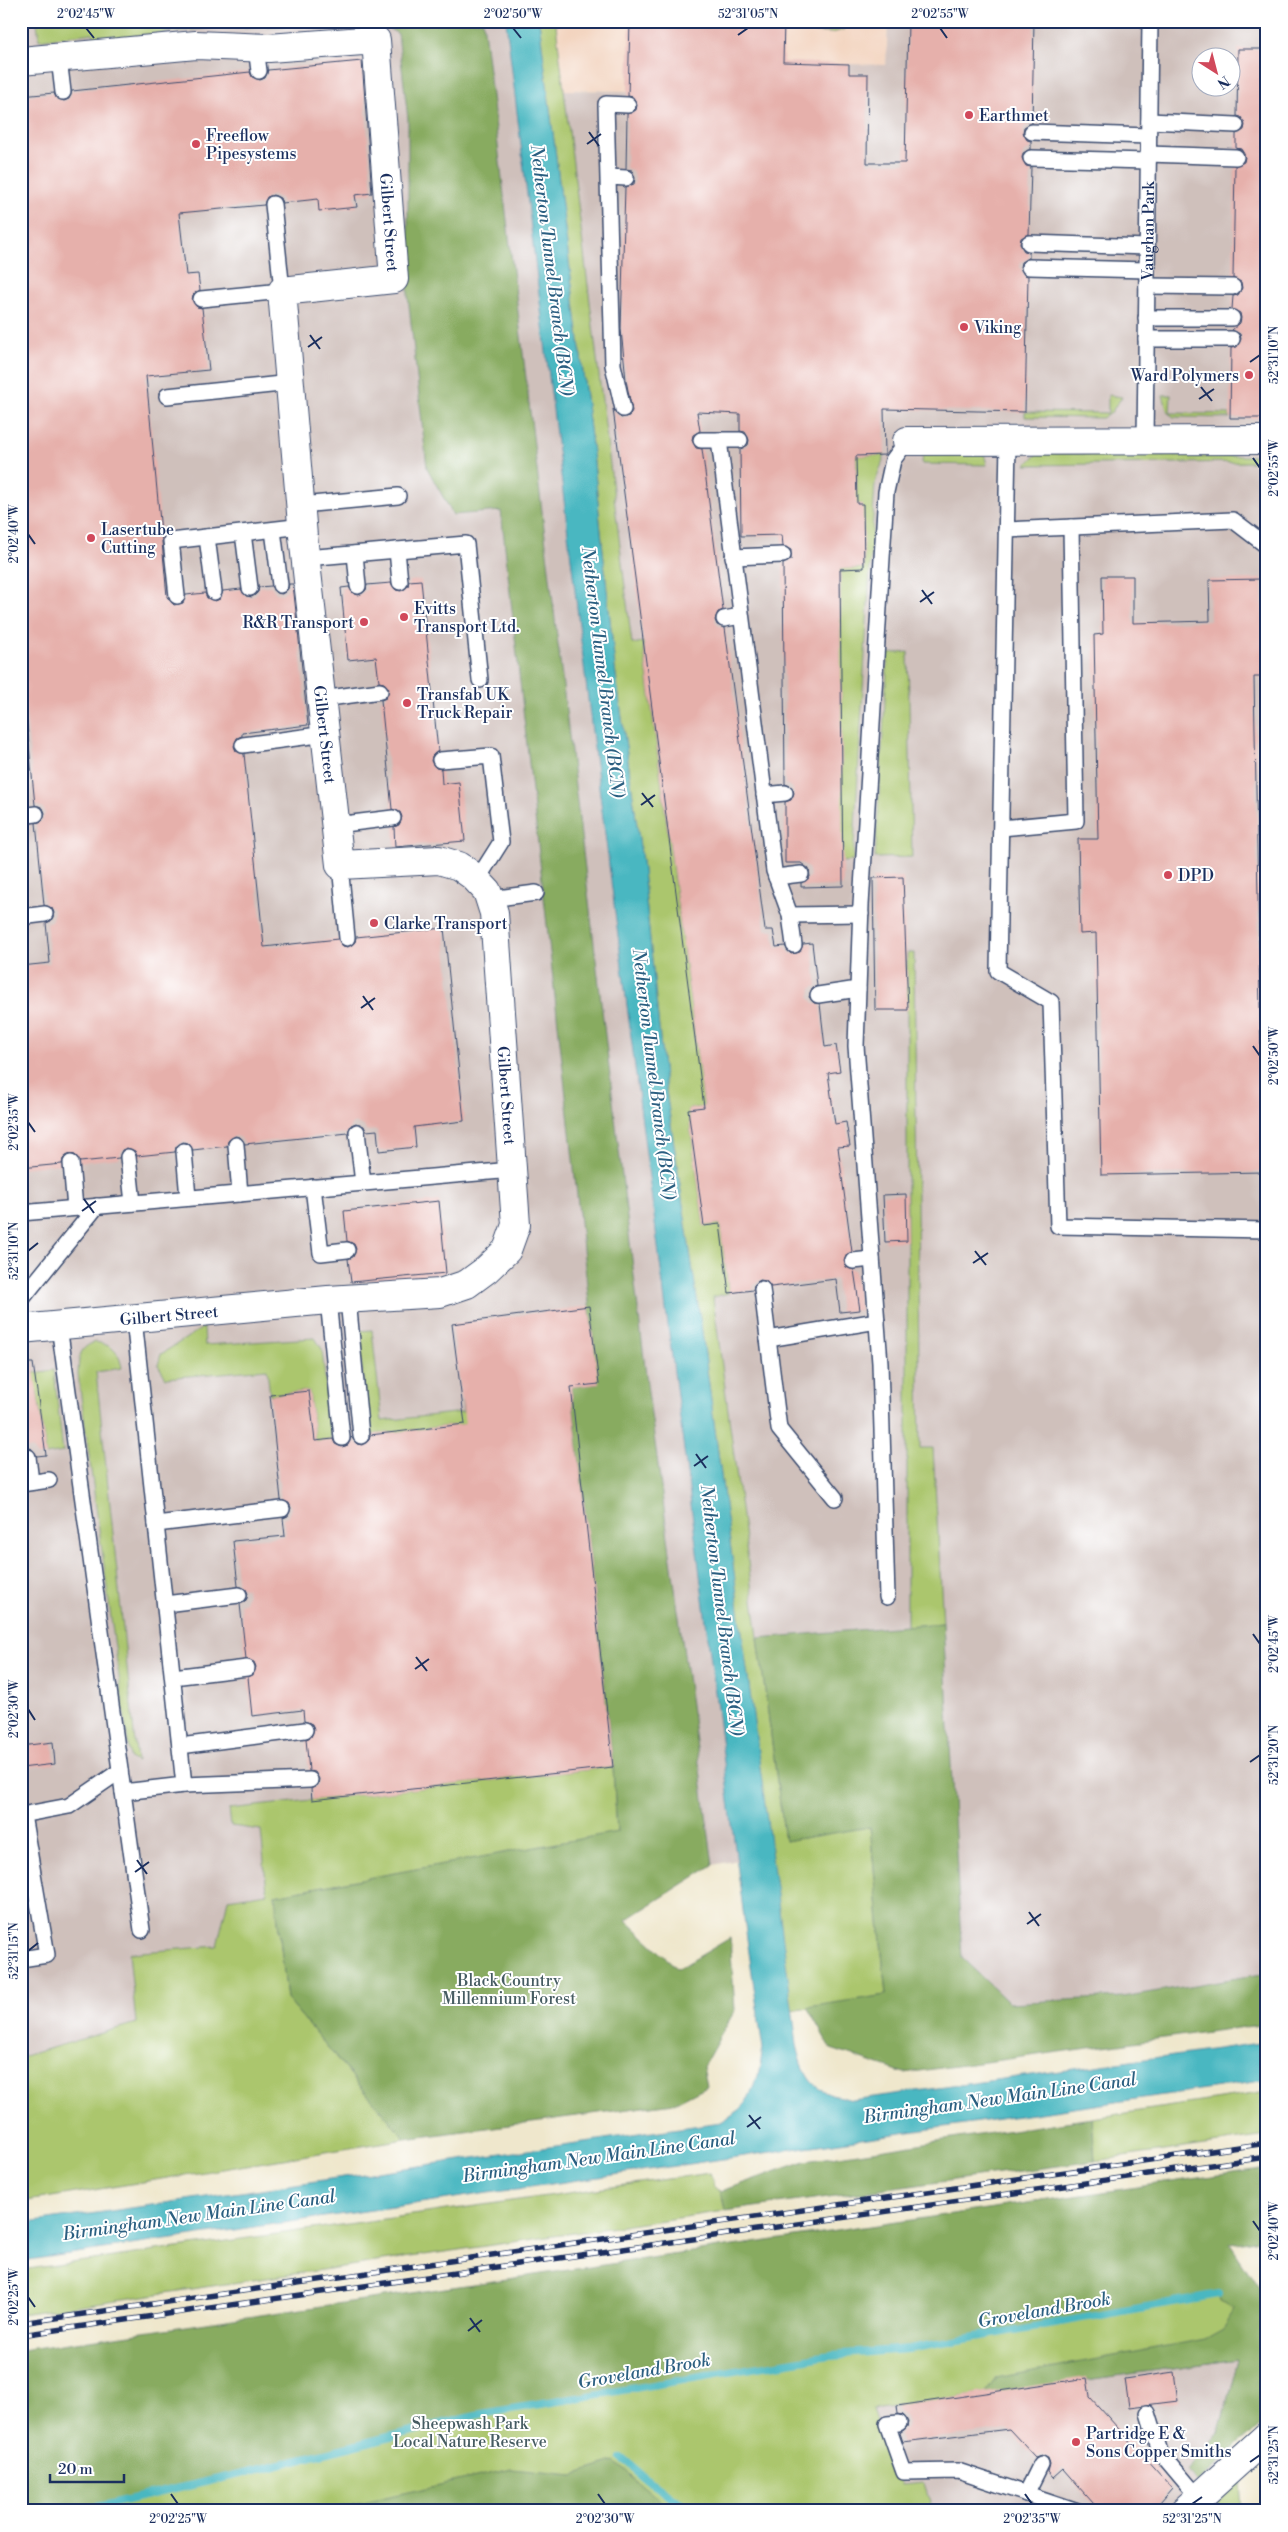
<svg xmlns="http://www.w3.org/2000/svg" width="1288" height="2532" viewBox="0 0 1288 2532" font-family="'Libre Bodoni',serif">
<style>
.built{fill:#f3d4bf}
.industrial{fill:#cfc0bb;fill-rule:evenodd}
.green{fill:#abc66d;stroke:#637a66}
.forest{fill:#88ab60;stroke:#526d5f}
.water{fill:#48b7c1;stroke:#327390}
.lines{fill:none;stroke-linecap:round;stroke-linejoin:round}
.stream{stroke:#48b7c1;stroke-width:8}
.building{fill:#e6b0ab}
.lane-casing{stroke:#3b4b6e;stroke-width:18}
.street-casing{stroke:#3b4b6e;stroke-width:30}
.lane{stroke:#fff;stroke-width:15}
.street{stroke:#fff;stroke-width:28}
.rail-casing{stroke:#1b2f5e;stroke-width:5.5}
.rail{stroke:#fff;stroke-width:4;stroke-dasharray:11;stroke-linecap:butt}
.ticks{fill:none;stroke:#1b2f5e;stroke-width:2}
.poi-dot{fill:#d1495b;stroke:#fff;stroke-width:2}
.labels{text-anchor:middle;stroke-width:4;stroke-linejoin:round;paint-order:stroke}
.poi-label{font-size:16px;fill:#1b2f5e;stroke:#fff;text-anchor:start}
.street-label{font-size:16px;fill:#1b2f5e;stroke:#fff}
.park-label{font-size:16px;fill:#465c62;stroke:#fff}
.water-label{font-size:18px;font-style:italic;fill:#2b5f81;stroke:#fff}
.neatline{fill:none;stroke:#1b2f5e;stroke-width:2}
.ticks-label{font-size:12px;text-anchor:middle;fill:#1b2f5e}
</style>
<rect width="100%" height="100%" fill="#fff"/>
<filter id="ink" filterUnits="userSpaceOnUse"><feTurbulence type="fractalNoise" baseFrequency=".02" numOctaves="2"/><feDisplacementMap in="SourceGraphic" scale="10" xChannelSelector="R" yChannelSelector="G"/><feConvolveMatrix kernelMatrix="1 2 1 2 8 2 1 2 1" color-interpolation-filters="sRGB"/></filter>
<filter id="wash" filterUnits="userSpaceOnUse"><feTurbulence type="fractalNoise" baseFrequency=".0096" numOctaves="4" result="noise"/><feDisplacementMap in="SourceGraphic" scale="20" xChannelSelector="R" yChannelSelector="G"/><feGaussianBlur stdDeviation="1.12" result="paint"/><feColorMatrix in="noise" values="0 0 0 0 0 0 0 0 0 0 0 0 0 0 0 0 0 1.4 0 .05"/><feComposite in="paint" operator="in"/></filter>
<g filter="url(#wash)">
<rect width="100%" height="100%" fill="#efe7cc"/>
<path class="built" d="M521,21h367l-2,44 -258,26 -64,-1 -34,6z"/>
<g class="industrial">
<path d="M21,21h500l10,75 33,-6 64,1 1,-33 257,7 2,-44h379v1952l-145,24 -113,6 -48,-45 -18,-335 -185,15 -32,6 27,213 -40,8 -185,118 -392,40 -115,34zM1200,58h30v30h-30z"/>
<path d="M1239,2358l-20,74 -32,39 36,-12 17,21 2,31h-569l-80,-66 404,-52z"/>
</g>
<g class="green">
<path d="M49,21h154l8,7 -116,12 -2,-7 -54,7 -2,-18z"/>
<path d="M539,21h21v3l-4,1 76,619 11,-2 61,465 -16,2 16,117 16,-2 9,69 -16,4 72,544 85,-15 16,169 -94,16 -90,-679 -38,-254 -22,-217 -27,-193 -22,-215z"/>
<path d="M801,21h46l-4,9 -11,3 -30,-1z"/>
<path d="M1108,395l14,2 -12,17 -8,4 -77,-1v-5l83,1z"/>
<path d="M1163,395h8l-1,18 60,1v4l-56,-1 -6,-4z"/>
<path d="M923,452l61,1 3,12 -65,-1z"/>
<path d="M1038,453l217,3 12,6v13l-12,-13 -229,3z"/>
<path d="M885,455l-10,28 -22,378 -11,1 -2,-293 24,-1 -2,-64h-22v-21l17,-1 -1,-26z"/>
<path d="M908,652l4,205 -37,1 13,-204z"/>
<path d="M907,953h7l6,495h13l10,175 -36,3z"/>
<path d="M204,1327l1,18 110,-7 7,11 9,90 -16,2 -6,-50 -39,4 -3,-26 -101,9 -8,-13 3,-11z"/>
<path d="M372,1330l10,91 81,-9 -1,-11 109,-14 3,25 -205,23 -11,-104z"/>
<path d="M95,1342c17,3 24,9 27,26l-26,4 41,390 -7,-4 -52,-384c1,-16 0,-26 17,-32z"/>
<path d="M54,1370l9,82 -17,3 -9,-64 -16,-16z"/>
<path d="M613,1767l4,66 -342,62 12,104 118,140 -384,63v-145l115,-34 -7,-70 88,-7 11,-47 39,-6 -6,-63 -30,-4 -2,-17z"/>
<path d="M1267,2092v44l-172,25 -3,-43z"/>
<path d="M710,2173l4,14 7,4 4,20 -704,103v-44z"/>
<path d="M1229,2244l30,45 8,-6v135l-80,53 32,-39 19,-73 -366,50 21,59 9,17 22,-2 9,28h-912v-80z"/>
<path d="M1240,2480l2,31h-32z"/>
</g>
<g class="forest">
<path d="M203,21h280l165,1371 65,473 -87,55 52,49 52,-31 5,72 -32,57 4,19 -33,17 -269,36 -118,-140 -12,-104 342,-63 -4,-65 -42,-380 27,-3 -97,-873 -48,4 -26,-47 -19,-172v-177l-10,-85 -18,-11 -169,5z"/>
<path d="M943,1623l19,335 47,45 113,-6 145,-24v51l-363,49 -73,-24 -24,-42 79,-12 -16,-168 -85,14 -27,-203z"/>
<path d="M1092,2118l3,43 -370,50 -4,-20 84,-30z"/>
<path d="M1267,2168v70l-37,6 37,56v118l-70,65 -10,-12 32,-39 19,-73 -253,35 11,-16 209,-39 18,-10 13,-20 -15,-7 -2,-8 -310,55 -79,6 -354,60 -236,59 -160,37h-59v-161z"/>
<path d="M614,2462l59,49h-351l190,-42 61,6z"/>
</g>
<path class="water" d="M506,21h33l54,432 22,215 27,193 22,217 38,254 95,713c9,39 16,45 55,55l415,-58v38l-1246,181v-37l700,-102 20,-13 8,-12 9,-21 5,-27 -19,-131 -151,-1178z"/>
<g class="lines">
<g class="stream">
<path d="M621,2458l20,17 50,36"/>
<path d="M80,2511l160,-37 236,-59 354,-60 79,-6 310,-55"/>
</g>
</g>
<g id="blocks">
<g class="building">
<path d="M630,21h154l-1,41 66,2v10h19l-1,89h38l3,-142h126l-2,102 -8,4 -1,5 4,8 4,1v8l-8,4 -1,5 4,8 5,1 -2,67 -8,4 -1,5 4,8 5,1v6l-8,4 -1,5 4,8 4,1 -3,136 -141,-3 1,46 -29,1 1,48h6l1,64 -24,1 3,317 -42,1v-4l9,-6 -1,-8 -8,-6h-16v-61l6,-2 3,-7 -2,-6 -7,-3 -2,-220 8,-4v-10l-8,-4 -1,-11 -41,1 -1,-87 8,-4 1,-5 -4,-8 -5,-1v-17l-43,-2 3,19 -7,4 -1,5 4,8 6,1 21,161 -5,2 -3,8 2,5 8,3 40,302h8l3,17 9,-1 6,8 9,-2 3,-8 9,-1 5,43 -5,2 -3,9 5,6 6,1 5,43 11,-2 4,26 -12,2 7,51 11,-2 4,24 -12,1 14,105 -5,2 -3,7 2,6 8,3 6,40 -20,2 -4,-33 -65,8 -5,-6 -6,-1 -6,5 -1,5 -24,3 -9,-69 -16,2 -16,-117 16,-2 -91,-698 8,9 8,-2 3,-5 -6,-31 -5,-51 4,-142 9,-3 1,-6 -3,-8 -6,-1 1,-55 9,-4 1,-5 -4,-8 -5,-1z"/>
<path d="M1238,49h29v369h-37l1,-70 6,-1 4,-8 -1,-5 -8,-4 8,-7 1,-5 -1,-5 -8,-4 1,-13 5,-1 4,-7 -1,-6 -8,-4 2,-112 9,-4 1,-5 -4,-8 -5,-1v-14l8,-4 1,-5 -4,-8 -4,-1z"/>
<path d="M362,61l10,132 -17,2 2,12 -38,4 -1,-12 -36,4 -2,-5 -7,-3 -6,2 -3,8 -85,8 7,62 12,-1 2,16 -7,5 -1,5 5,7 5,1 7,62 -63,6 16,166 5,55 7,8 9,-2 3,-8 19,-2 2,5 8,3 5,-2 3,-8 18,-2 5,7 6,1 6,-5 1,-5 12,-1 5,7 6,1 6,-5 1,-5h4l15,141 -66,8v3l-5,2 -3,8 2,5 8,3 20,193 74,-8 5,7 5,1 7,-5 1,-5 88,-9 20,193 -50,6 2,20 -37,4 -2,-21 -11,1 -2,-5 -8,-3 -5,2 -3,8 -103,11 -5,-7 -5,-1 -7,5 -1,5 -34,4 -5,-7 -5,-1 -7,5 -1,5 -38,4 -2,-5 -8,-3 -5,2 -3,8 -39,4 -5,-7 -5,-1 -7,5 -1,5 -41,4v-202l29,-3 -4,-40 5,-2 3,-8 -2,-5 -8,-3 -8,-82 6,-2 3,-8 -2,-5 -8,-3 -14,-140v-569l33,-3 2,5 8,3 5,-2 3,-8 178,-19 2,5 8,3 5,-2 3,-8z"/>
<path d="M1102,576h31v47l77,-2 -1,-41 53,-1 2,98h-10l9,495 -162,3 -5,-242 -16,1 -2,-95h20l-4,-204 9,-1z"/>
<path d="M421,580l17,171 -6,5 -1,5 5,7 5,1 1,15 17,-2 6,59 -70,6 -1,-20 5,-2 3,-8 -2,-5 -8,-3 -11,-109 5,-2 3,-9 -5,-6 -5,-1 -3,-25 -28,3 -7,-72 8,-1 5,7 5,1 7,-5 1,-5 24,-2 5,7 5,1 7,-5 1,-5z"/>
<path d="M903,877l5,133h-33l-2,-132z"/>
<path d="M906,1194l1,47 -22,1 -2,-47z"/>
<path d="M439,1201l7,72 -95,9 -3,-23 5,-2 3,-8 -2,-5 -7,-3 -3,-30z"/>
<path d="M589,1306l10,78 -28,3 42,380 -301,33 -1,-11 7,-4 1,-6 -4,-7 -6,-1 -3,-32 5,-2 3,-8 -2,-5 -8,-3 -1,-11 -51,6 -4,-39 5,-2 3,-8 -2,-5 -8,-3 -6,-55 5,-2 3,-8 -2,-5 -8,-3 -5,-45 52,-5 -2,-18 5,-2 3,-8 -2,-5 -8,-3 -11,-105 39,-4 6,50 18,-2 2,5 7,3 6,-2 3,-8 6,7 5,1 7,-5 1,-5 95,-11 -13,-100z"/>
<path d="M21,1363h12l13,92 -9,1 -6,-8 -10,3z"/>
<path d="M53,1742l2,22 -34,4v-22z"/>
<path d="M1174,2372l4,29 -49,6 -4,-28z"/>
<path d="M1087,2378l3,19 82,91 -20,23h-52l-37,-42 -10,9 -5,-6 2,-8 -2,-6 -7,-3 -6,2 -26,-28 -106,13 -3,-9 7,-6 1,-5 -5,-7 -5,-1 -1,-8z"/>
</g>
</g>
</g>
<g filter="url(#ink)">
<use href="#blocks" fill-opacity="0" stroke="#3b4b6e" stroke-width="1"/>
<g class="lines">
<g class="lane-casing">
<g id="lane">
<path d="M256,47l3,24"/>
<path d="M59,58l4,34"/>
<path d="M1149,121l87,4"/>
<path d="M1032,132l116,4"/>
<path d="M1148,154l88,3"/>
<path d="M1031,158l117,3"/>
<path d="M609,177l17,1"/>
<path d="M1029,243l118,4"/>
<path d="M1029,267l118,3"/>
<path d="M1147,286l86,1"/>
<path d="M201,299l81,-8 -9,-87"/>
<path d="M1146,318h86"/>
<path d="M1146,339h86"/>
<path d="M167,396l123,-13"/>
<path d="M623,409l-10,-44 -7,-261 22,1"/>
<path d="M701,440h18l55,431 16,44 71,-1"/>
<path d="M719,440h21"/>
<path id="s1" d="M1145,440l5,-419"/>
<path d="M1008,442l-10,529 53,31 7,224 209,4"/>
<path d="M301,505l97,-9"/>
<path d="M273,530l7,55"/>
<path d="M1006,530l227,-10 34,26"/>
<path d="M243,533l7,55"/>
<path d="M207,537l7,55"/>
<path d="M397,550l3,32"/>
<path d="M355,554l3,32"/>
<path d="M733,557l50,-2"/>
<path d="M306,558l160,-14 14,136"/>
<path d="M177,596l-6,-55 132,-15"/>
<path d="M724,619l17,-3"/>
<path d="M322,699l58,-8"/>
<path d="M243,745l83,-11"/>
<path d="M440,760l51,-4 10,86 -24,38"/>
<path d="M764,795l21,-2"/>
<path d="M21,816l15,-2"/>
<path d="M336,825l57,-7"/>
<path d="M1001,828l75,-7 -5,-294"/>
<path d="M340,865l7,73"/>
<path d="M776,877l25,-3"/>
<path d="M490,899l46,-6"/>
<path d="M790,915l4,30"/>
<path d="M21,917l24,-3"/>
<path d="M818,995l40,-6"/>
<path d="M357,1132l6,51"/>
<path d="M236,1145l4,49"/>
<path d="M184,1151l4,47"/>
<path d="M128,1157l5,46"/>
<path d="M71,1163l4,45"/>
<path d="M313,1187l8,66 26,-3"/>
<path d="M21,1213l491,-43"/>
<path d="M853,1261l19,-2"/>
<path d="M762,1289l17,140 56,69"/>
<path d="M348,1299l13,137"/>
<path d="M21,1300l76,-94"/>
<path d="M328,1300l14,138"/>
<path d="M59,1326l83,604"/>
<path d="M768,1339l109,-18"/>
<path d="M28,1457l3,25"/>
<path d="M21,1484l28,-4"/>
<path d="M156,1524l126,-15"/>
<path d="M887,1597l-7,-234 -24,-317 5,-141 25,-413 7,-32 14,-19"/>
<path d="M165,1604l74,-9"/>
<path d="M173,1677l74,-9"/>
<path d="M180,1746l125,-16"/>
<path d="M184,1785l126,-5"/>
<path d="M123,1792l61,-7 -50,-466"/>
<path d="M21,1815l48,-9 51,-35"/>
<path d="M21,1959l26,-4 -24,-140"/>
<path d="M1148,2413l12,39 38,45"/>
<path d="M899,2423l-12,1 17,48 54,-1 120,40"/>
<path d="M1026,2494l15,-30"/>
</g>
</g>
<g class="street-casing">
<g id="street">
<path id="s2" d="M21,61l175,-16 73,3 107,-8 18,239 -112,12 21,245 37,329 99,-5 20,6 14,10 14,15 7,22 22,312 -9,25 -21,20 -19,14 -27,9 -112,7 -307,29"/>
<path d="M907,441l360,-1"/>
<path d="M1184,2511l83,-75"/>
</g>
</g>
<use href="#lane" class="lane"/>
<use href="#street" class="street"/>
<g class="rail-casing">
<g id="rail">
<path d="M21,2323l1246,-180"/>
<path d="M21,2335l1246,-178"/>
</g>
</g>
<use href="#rail" class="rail"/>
</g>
</g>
<path class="ticks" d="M86,28l8,10M513,28l8,10M940,28l7,10M738,35l10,-7M589,132l10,14M587,144l14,-10M310,335l10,14M308,347l14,-10M1250,362l10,-7M1201,387l11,14M1199,399l15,-10M1253,458l7,10M28,534l7,10M922,590l10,14M920,602l14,-10M642,793l11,14M641,805l14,-10M363,996l10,14M361,1008l14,-10M1253,1046l7,10M28,1122l7,10M84,1199l10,14M82,1211l14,-10M28,1251l10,-8M975,1251l11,14M973,1263l15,-10M696,1454l10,14M694,1466l14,-10M1253,1634l7,10M416,1657l11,14M415,1669l14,-10M28,1709l7,11M1250,1762l10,-7M137,1860l10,14M135,1872l14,-10M1029,1912l10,14M1027,1924l14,-10M28,1951l10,-8M749,2115l11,14M747,2127l14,-10M1253,2221l7,10M28,2297l7,10M470,2318l10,14M468,2331l14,-11M1250,2462l10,-7M171,2494l7,10M598,2494l7,10M1025,2494l7,10M1192,2504l10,-7"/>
<g class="poi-dot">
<circle cx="969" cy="115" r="5"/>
<circle cx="196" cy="144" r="5"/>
<circle cx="964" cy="327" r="5"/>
<circle cx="1249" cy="375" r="5"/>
<circle cx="91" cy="538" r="5"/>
<circle cx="404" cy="617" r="5"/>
<circle cx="364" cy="622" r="5"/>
<circle cx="407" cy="703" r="5"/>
<circle cx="1168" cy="875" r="5"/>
<circle cx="374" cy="923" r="5"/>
<circle cx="1076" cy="2442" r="5"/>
</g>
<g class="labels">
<g class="poi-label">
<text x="979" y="121">Earthmet</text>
<text x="206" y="141">Freeflow<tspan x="206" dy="18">Pipesystems</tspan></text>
<text x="974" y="333">Viking</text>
<text x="1239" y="381" text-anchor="end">Ward Polymers</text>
<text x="101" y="535">Lasertube<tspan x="101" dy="18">Cutting</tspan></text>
<text x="414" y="614">Evitts<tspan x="414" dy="18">Transport Ltd.</tspan></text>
<text x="354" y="628" text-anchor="end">R&amp;R Transport</text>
<text x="417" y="700">Transfab UK<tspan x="417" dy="18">Truck Repair</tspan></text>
<text x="1178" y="881">DPD</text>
<text x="384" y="929">Clarke Transport</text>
<text x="1086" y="2439">Partridge E &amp;<tspan x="1086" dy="18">Sons Copper Smiths</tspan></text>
</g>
<g class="street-label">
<text dy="6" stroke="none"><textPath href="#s2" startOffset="539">Gilbert Street</textPath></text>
<text dy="6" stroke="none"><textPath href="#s1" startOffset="209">Vaughan Park</textPath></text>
<text dy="6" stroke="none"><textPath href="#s2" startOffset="1154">Gilbert Street</textPath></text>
<text dy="6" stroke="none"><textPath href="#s2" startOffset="1649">Gilbert Street</textPath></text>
<text transform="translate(169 1315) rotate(-5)" y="6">Gilbert Street</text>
</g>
<g class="park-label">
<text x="509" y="1986">Black Country<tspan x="509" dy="18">Millennium Forest</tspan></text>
<text x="470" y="2429">Sheepwash Park<tspan x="470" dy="18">Local Nature Reserve</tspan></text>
</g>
<g class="water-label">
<text transform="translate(552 270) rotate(83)" y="6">Netherton Tunnel Branch (BCN)</text>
<text transform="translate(603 672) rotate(83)" y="6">Netherton Tunnel Branch (BCN)</text>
<text transform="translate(654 1074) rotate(83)" y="6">Netherton Tunnel Branch (BCN)</text>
<text transform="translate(722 1610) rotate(83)" y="6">Netherton Tunnel Branch (BCN)</text>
<text transform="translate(1000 2098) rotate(-8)" y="6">Birmingham New Main Line Canal</text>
<text transform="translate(599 2157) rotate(-8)" y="6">Birmingham New Main Line Canal</text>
<text transform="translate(199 2215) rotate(-8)" y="6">Birmingham New Main Line Canal</text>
<text transform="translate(1044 2310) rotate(-10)" y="6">Groveland Brook</text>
<text transform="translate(644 2371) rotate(-10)" y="6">Groveland Brook</text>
</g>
</g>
<rect width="1288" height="2532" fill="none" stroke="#fff" stroke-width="55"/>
<g transform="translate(1216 72) rotate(144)"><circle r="24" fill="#ffffff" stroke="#a4acbf"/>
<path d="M0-4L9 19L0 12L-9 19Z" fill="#d1495b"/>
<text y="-8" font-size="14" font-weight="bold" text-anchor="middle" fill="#1b2f5e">N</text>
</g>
<path d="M50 2474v8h74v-8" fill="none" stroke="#1b2f5e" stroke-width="2.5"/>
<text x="58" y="2474" font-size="15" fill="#1b2f5e" stroke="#ffffff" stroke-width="4" paint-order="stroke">20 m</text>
<rect x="28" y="28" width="1232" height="2476" class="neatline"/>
<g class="ticks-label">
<text x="86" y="18">2°02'45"W</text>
<text x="513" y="18">2°02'50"W</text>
<text x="748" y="18">52°31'05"N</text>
<text x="940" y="18">2°02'55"W</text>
<text transform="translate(1274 355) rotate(-90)" y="4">52°31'10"N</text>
<text transform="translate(1274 468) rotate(-90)" y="4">2°02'55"W</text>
<text transform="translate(14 534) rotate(-90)" y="4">2°02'40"W</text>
<text transform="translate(1274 1056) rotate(-90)" y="4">2°02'50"W</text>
<text transform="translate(14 1122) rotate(-90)" y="4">2°02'35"W</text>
<text transform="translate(14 1251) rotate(-90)" y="4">52°31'10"N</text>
<text transform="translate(1274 1644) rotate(-90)" y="4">2°02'45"W</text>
<text transform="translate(14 1709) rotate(-90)" y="4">2°02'30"W</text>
<text transform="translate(1274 1755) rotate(-90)" y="4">52°31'20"N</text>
<text transform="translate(14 1951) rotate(-90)" y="4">52°31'15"N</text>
<text transform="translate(1274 2231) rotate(-90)" y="4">2°02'40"W</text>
<text transform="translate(14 2297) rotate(-90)" y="4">2°02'25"W</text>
<text transform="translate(1274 2455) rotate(-90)" y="4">52°31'25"N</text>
<text x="178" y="2523">2°02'25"W</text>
<text x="605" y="2523">2°02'30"W</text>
<text x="1032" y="2523">2°02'35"W</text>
<text x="1192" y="2523">52°31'25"N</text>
</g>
</svg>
